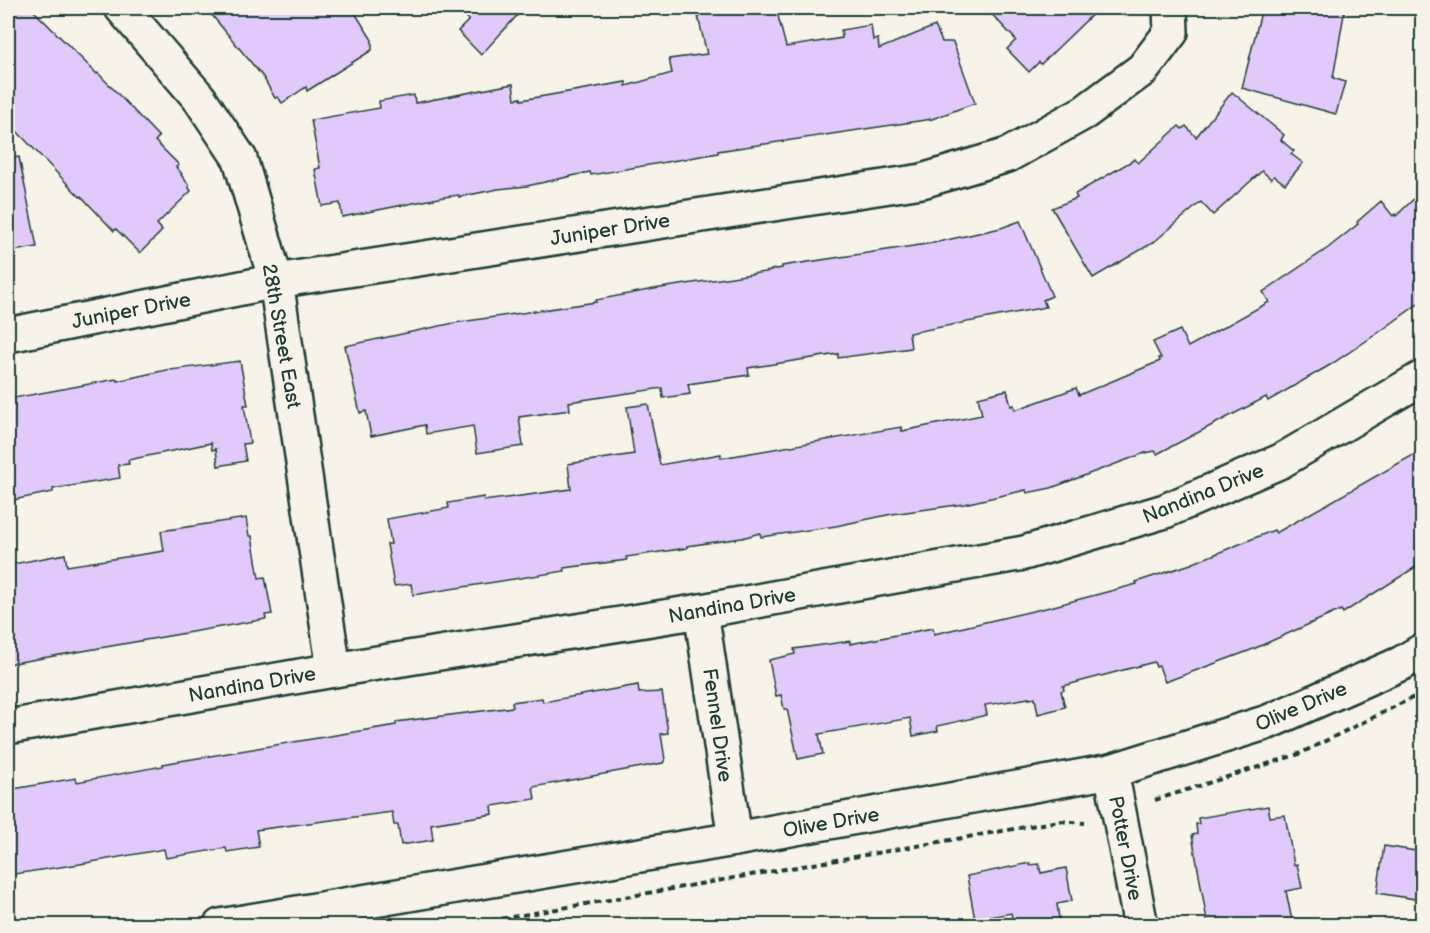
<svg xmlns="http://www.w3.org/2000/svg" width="1430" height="933" viewBox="0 0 1430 933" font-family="'Balsamiq Sans',sans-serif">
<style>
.building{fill:#e1cafb;stroke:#1f3d34;stroke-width:1.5}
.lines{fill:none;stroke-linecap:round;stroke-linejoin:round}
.minor-casing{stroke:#1f3d34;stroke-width:38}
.path{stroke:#1f3d34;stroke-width:4;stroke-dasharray:6 4.5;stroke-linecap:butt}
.minor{stroke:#f7f3e8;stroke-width:33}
.labels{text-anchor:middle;stroke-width:4.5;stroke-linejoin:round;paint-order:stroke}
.street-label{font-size:20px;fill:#1f3d34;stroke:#f7f3e8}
</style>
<rect width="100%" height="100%" fill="#f7f3e8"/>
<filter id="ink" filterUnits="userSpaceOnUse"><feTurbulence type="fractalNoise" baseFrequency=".0167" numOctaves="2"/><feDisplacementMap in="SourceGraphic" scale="12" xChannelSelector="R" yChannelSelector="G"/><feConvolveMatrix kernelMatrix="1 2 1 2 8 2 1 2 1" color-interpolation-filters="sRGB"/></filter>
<g filter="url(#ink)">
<g class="building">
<path d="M8,8h23l66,66 1,-1 61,64 -4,4 24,24 -3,2 6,7 -1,1 8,10v3l2,3 -34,33 5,6 -2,3 -20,20 -24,-24 -2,2 -33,-35 -1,1 -72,-75z"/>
<path d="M206,8h146l20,32v10l-65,41 -1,-4 -24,16 -4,-6 -3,1 -12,-21z"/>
<path d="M458,8h66l-43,47 -23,-24 11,-11z"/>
<path d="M696,8h80l10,39 56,-9 -1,-8 30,-5 2,15 5,-1 1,10 56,-23 7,16h11l22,61 -43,16 -214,32v2l-127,22 -1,-3 -63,14 -29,3 -39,8v-2l-15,2 -102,20 -2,-14 -18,3 -7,-37 5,-1 -9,-48 69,-12 -1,-7 35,-6 1,8 98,-19 2,15 6,-1v2l105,-18v4l46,-13 -3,-14 38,-5z"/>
<path d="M986,8h113l-58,56 -2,-2 -10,10 -22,-23 9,-9z"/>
<path d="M1262,8h83l-12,70 12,4 -9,32 -94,-26z"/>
<path d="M1232,92l52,43 -3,5 13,11 -3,3 12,9 -18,21 -11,-8 -3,3 -9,-8 -49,44 -12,-13 -47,40 -61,36 -41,-70 25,-10 -2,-4 60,-35 3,4 41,-37 3,3 4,-3 10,11z"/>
<path d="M19,157l18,90 -29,5v-94z"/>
<path d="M1422,191v110l-44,32 -48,32 -62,36 -2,-4 -109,57 -2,-3 -10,2 -94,35 -24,5 -1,-3 -62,14 -72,10 -56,12 -75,11 -1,-4 -18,5 -55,8v2l-61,9 1,3 -63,8 1,3 -152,24 -2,-11 -17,2 -7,-42h4l-4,-25 62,-11 -1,-5 36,-6v4l87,-12 -3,-25 66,-10 -7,-47 21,-3 12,61 61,-11v4l180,-31 1,4 80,-16 -4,-18 29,-7 4,16 3,-1 1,5 61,-22 3,7 81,-34 -1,-3h2l-8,-16 27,-12 8,17 81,-45 -6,-10 65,-44 30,-24 -1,-2 24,-21 12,15 2,-2 1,2z"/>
<path d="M1020,221l32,75 -9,4 3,7 -137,26 2,15 -73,10v-4l-90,14 1,7 -61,9 2,10 -27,4 -1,-10 -93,14 1,8 -51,7 4,29 -46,7 -4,-27 -47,8 -1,-9 -54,11 -5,-25 -6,2 -15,-67 109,-23 142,-21v-2l58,-11 117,-18v-1l11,-2v-2l151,-23 68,-15z"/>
<path d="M240,361l8,44h-4l6,38 -7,1 3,17 -28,5 -2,-17 -4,1 -1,-7 -83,17 1,4 -11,1 2,13 -67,11v3l-45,9v-102l109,-20v2l54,-12v1z"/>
<path d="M1422,450v113l-79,50 -2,-3 -90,40 -86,32 -6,-16 -3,1 -2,-5 -91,24 1,4 -3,1 4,16 -27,7 -3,-16 -6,1v-1l-44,7 2,10 -50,11 1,5 -25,5 -3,-18 -91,16 4,20 -25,5 -11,-50h-3l-3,-14 -5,1 -7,-36 26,-6 -1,-5 56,-8v3l83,-16 1,6 116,-27 87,-23 -1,-2 55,-18 83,-34 2,3z"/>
<path d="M246,518l3,18h3l7,42 6,-1 7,37 -7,1 1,4 -258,45v-99l57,-11 2,12 97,-15 -3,-20z"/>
<path d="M638,685l1,8 23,-1 6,41 -7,1 4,26 -2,3 -130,24 2,12 -43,7 1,8 -62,10 2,16 -32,5 -3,-20h-4l-2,-13 -136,18 3,17 -32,5 -1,-4 -60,10 -2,-9 -84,15 -72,11v-85l68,-12 1,4 86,-16v-2l11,-2 222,-37v-3l117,-15 -1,-5 30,-4 1,4z"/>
<path d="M1268,806l2,11 15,-2 9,50 3,-1 5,24 -16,3 7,35h-85l-16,-91 5,-1 -1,-10h3l-1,-6z"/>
<path d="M1384,846l38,6v48l-45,-7z"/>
<path d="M1030,863v2l9,-1 2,9 25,-5 6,33 -15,3 3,22h-46l-3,-13 -36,7 -8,-44z"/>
</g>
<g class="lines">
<g class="minor-casing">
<g id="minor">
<path d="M122,8l78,91 40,60 36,122 58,389"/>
<path d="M8,335l268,-54 646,-100 86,-26 77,-43 58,-43 28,-37 -1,-24"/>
<path d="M701,611l34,228"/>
<path d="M8,727l326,-57 367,-59 323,-58 141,-42 116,-50 141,-83"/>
<path d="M1111,771l30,155"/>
<path d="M220,926l515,-87 376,-68 157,-49 134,-59 20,-12"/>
</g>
</g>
<g class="path">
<path d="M1155,800l144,-46 123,-61"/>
<path d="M460,926l599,-105 26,2"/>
</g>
<use href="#minor" class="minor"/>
</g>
</g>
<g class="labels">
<g class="street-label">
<text transform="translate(610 229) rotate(-9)" y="7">Juniper Drive</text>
<text transform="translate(131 310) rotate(-11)" y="7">Juniper Drive</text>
<text transform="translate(282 336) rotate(80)" y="7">28th Street East</text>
<text transform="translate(1203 493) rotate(-22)" y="7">Nandina Drive</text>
<text transform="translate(732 605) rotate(-10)" y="7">Nandina Drive</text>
<text transform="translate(252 684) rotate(-10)" y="7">Nandina Drive</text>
<text transform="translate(1301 706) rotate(-23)" y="7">Olive Drive</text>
<text transform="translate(718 725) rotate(82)" y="7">Fennel Drive</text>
<text transform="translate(831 822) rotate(-10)" y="7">Olive Drive</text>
<text transform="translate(1126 848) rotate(79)" y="7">Potter Drive</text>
</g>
</g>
<rect width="1430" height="933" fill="none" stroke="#f7f3e8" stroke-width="30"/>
<rect x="15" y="15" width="1400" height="903" fill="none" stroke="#1f3d34" stroke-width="2" filter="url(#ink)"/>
</svg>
